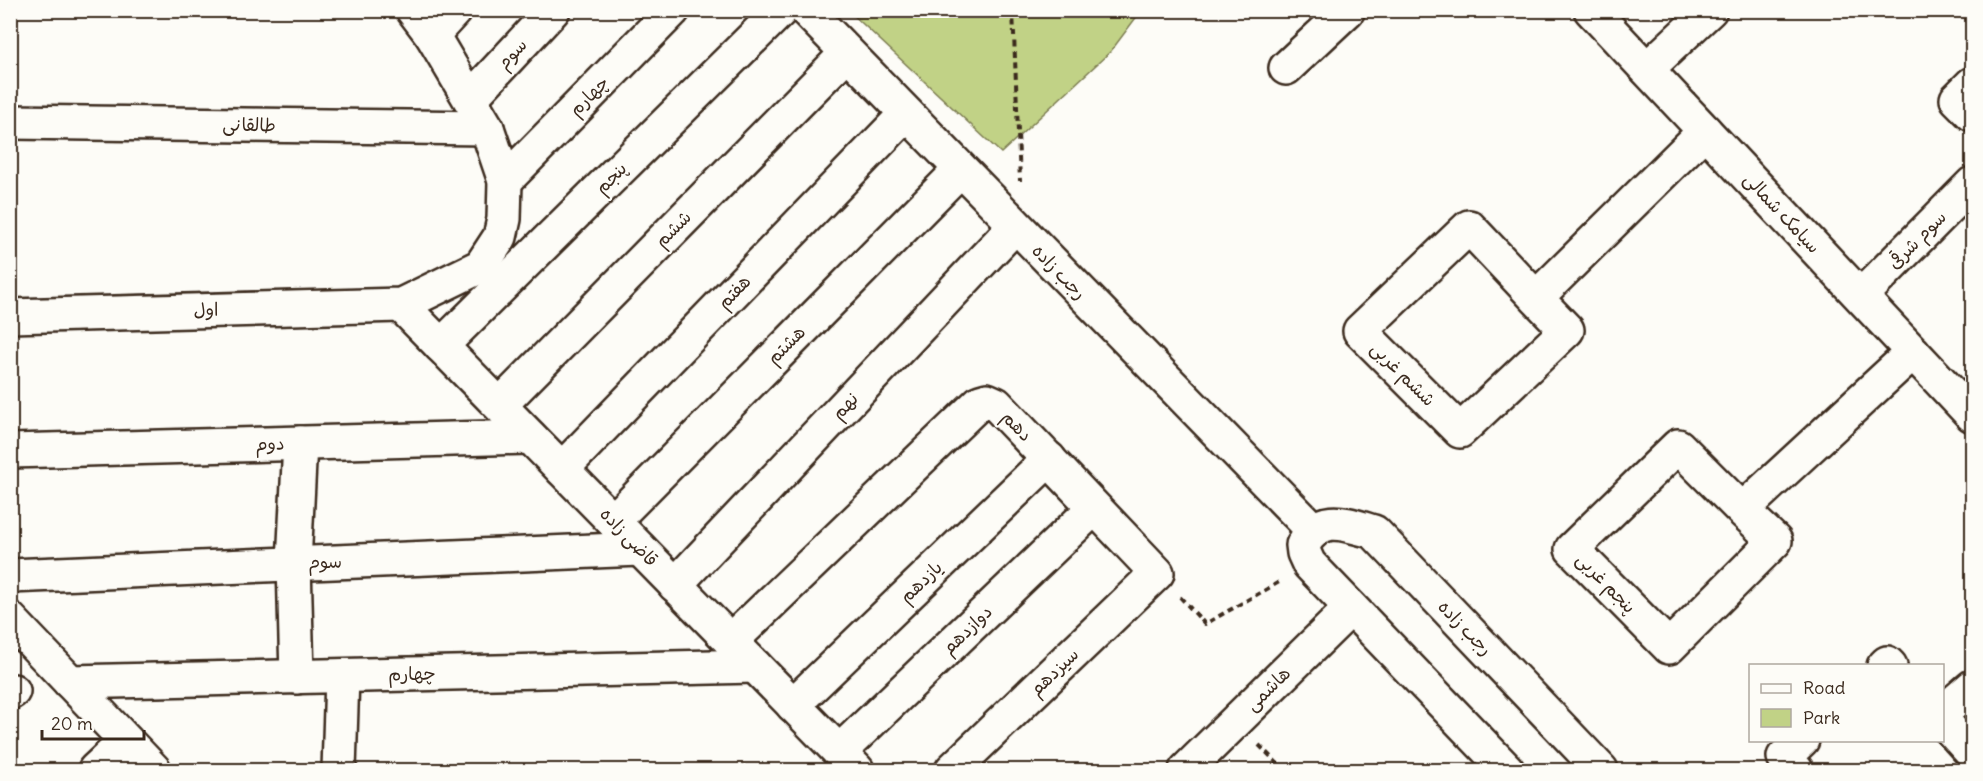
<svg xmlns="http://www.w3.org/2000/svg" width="1983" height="781" viewBox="0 0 1983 781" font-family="Delius,'Playpen Sans Arabic',sans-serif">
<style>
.green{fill:#c1d286;stroke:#7e7e52;stroke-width:1.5}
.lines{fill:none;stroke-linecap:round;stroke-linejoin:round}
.minor-casing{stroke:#3b2a1e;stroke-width:38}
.path{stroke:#3b2a1e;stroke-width:4;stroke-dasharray:6 4.5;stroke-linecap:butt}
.minor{stroke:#fdfcf7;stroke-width:33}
.labels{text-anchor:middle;stroke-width:4.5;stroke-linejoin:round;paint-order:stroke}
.street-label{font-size:18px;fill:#3b2a1e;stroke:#fdfcf7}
</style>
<rect width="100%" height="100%" fill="#fdfcf7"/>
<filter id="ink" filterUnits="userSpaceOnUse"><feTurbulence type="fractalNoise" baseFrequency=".0167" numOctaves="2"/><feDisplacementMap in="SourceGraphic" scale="12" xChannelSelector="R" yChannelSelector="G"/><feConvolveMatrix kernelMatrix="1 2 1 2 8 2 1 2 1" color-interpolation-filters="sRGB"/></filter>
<g filter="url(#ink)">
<path class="green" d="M849,11h292l-30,40 -110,102z"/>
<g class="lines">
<g class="minor-casing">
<g id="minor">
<path d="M806,10l508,521"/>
<path d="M1591,10l381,405"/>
<path d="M432,35l23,-25"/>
<path d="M1286,68l62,-58"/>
<path d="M1647,69l63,-59"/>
<path d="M1972,84l-15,15 15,15"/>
<path d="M471,98l82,-88"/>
<path d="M10,122l477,6"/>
<path d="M505,181l168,-171"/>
<path d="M1861,296l111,-112"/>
<path d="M1536,298l31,32 -107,101 -100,-100 109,-104 67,71 169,-167"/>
<path d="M401,305l456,465"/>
<path d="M10,316l391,-11 80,-39 19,-29 4,-18 1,-38 -18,-53 -55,-93 -19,-25"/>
<path d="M441,346l340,-336"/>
<path d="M500,405l347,-352"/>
<path d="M10,451l520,-14"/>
<path d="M562,469l344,-355"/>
<path d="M1742,510l33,31 -106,106 -97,-98 106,-103 64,64 171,-158"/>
<path d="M613,521l347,-351"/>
<path d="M10,576l630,-27"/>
<path d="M675,585l340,-359"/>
<path d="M10,619l144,151"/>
<path d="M731,641l249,-239 7,-2 9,4 161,169 -205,197"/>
<path d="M1884,666l3,-3 3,3"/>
<path d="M297,677l-3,-114 6,-120"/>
<path d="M70,682l685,-16"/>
<path d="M10,693l3,-2"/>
<path d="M793,705l256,-246"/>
<path d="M1942,713l30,-26"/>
<path d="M1942,720l30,33"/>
<path d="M839,752l255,-244"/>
<path d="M95,770l31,-29"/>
<path d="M339,770l3,-94"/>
<path d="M1186,770l165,-162"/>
<path d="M1507,770l-198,-206 -5,-11 -1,-8c17,-33 43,-21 71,-13l227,238"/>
<path d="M1796,770l-12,-13 18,-17"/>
</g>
</g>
<g class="path">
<path d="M924,10c17,7 35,7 51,0"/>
<path d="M1013,10l7,171"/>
<path d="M1180,597l25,27 76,-43"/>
<path d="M1259,745l25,25"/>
</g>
<use href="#minor" class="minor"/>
</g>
</g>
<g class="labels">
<g class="street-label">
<text transform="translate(512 54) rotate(-47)" y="6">سوم</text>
<text transform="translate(589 96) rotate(-45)" y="6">چهارم</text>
<text transform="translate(249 125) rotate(1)" y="6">طالقانی</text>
<text transform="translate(611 178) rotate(-45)" y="6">پنجم</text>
<text transform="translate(1782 213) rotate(47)" y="6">سیامک شمالی</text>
<text transform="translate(673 229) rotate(-45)" y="6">ششم</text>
<text transform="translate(1917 240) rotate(-45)" y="6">سوم شرقی</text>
<text transform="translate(1059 272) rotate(46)" y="6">رجب زاده</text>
<text transform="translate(734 292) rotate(-46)" y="6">هفتم</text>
<text transform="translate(206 310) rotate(-2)" y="6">اول</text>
<text transform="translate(786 345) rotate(-45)" y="6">هشتم</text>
<text transform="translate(1403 374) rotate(45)" y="6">ششم غربی</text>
<text transform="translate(845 406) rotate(-47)" y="6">نهم</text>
<text transform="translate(1017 426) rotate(46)" y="6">دهم</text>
<text transform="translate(270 444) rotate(-2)" y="6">دوم</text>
<text transform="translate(629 537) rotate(46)" y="6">قاضی زاده</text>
<text transform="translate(325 562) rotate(-2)" y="6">سوم</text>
<text transform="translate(921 582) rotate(-44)" y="6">یازدهم</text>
<text transform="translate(1606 583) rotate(46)" y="6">پنجم غربی</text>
<text transform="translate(1465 628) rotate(46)" y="6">رجب زاده</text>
<text transform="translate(967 630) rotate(-44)" y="6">دوازدهم</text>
<text transform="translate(1054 672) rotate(-44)" y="6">سیزدهم</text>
<text transform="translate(412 674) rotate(-1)" y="6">چهارم</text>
<text transform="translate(1268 689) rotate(-44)" y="6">هاشمی</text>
</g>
</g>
<rect width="1983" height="781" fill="none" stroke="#fdfcf7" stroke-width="36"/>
<rect x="18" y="18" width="1947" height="745" fill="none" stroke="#3b2a1e" stroke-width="2" filter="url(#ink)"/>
<rect x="1749" y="664" width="195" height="78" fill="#fdfcf7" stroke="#afa8a0" stroke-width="1.5"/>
<rect x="1761" y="684" width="30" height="9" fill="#fdfcf7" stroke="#afa8a0" stroke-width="1.5"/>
<text x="1803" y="694" font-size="18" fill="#3b2a1e">Road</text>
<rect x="1761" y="709" width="30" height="18" fill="#c1d286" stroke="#afa8a0" stroke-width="1.5"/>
<text x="1803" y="724" font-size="18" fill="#3b2a1e">Park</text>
<path d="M42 730v9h102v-9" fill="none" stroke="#3b2a1e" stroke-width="3"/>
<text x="51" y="730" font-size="18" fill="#3b2a1e" stroke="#fdfcf7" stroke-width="4.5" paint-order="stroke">20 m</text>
</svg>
